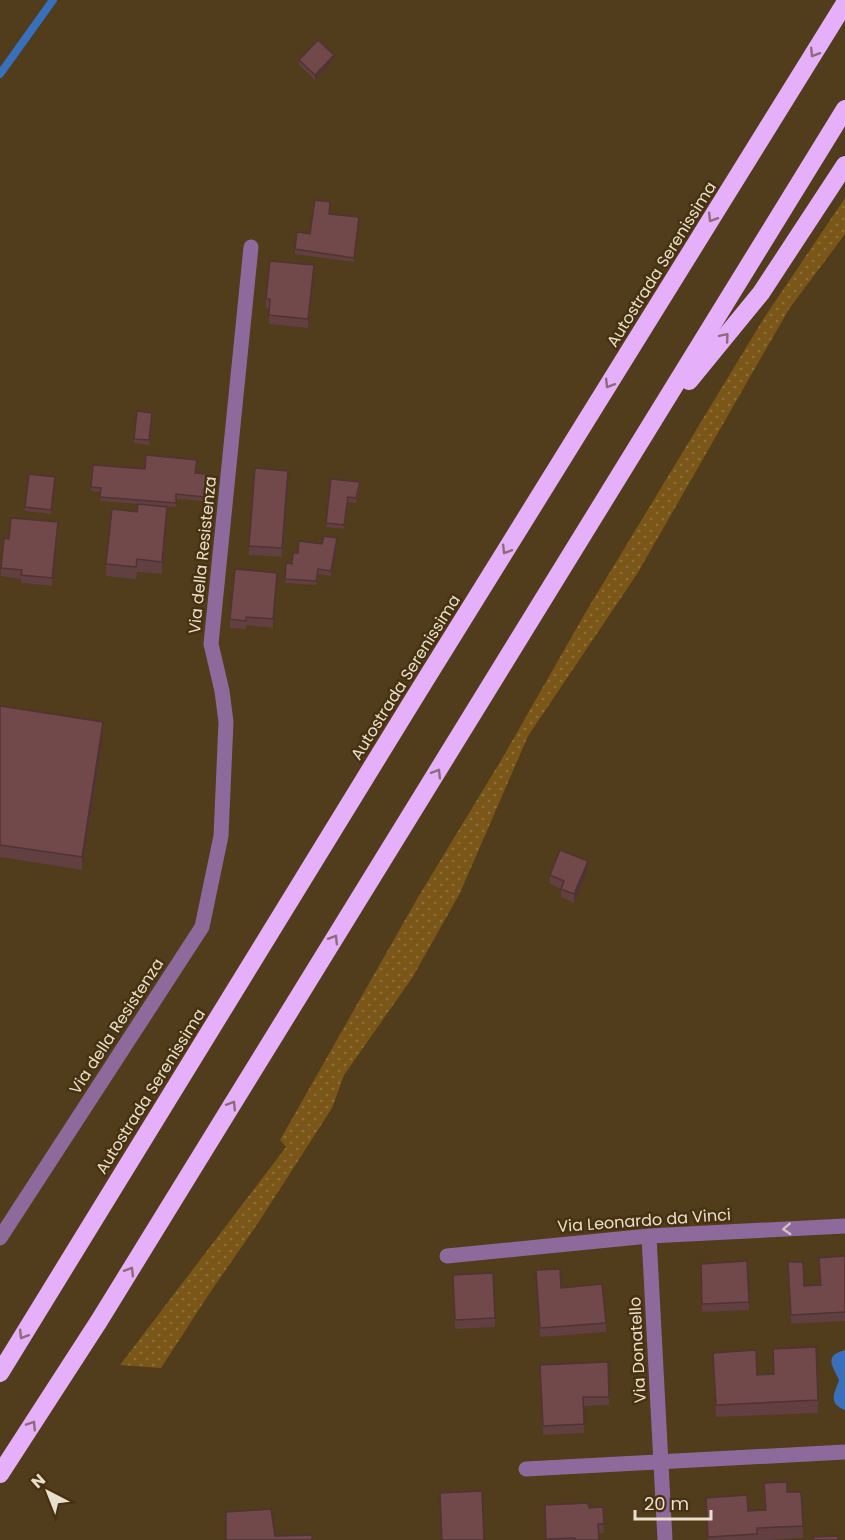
<svg xmlns="http://www.w3.org/2000/svg" width="845" height="1540" viewBox="0 0 845 1540" font-family="Poppins,sans-serif">
<style>
.grass{fill:url(#grass-dots)}
.water{fill:#3970bb}
.lines{fill:none;stroke-linecap:round;stroke-linejoin:round}
.stream{stroke:#3970bb;stroke-width:8}
.minor{stroke:#8e699b;stroke-width:15}
.highway{stroke:#e5b0f9;stroke-width:18}
.wall{fill:#623f40}
.shaded-wall{fill:#503334}
.building{fill:#72494b;stroke:#503334;stroke-width:1.5}
.oneway{stroke:#8e6b79}
.oneway2{stroke:#d3c1c0}
.labels{text-anchor:middle;stroke-width:5;stroke-linejoin:round;paint-order:stroke}
.street-label{font-size:16px;fill:#eadecc;stroke:#463210}
</style>
<defs>
<pattern id="grass-dots" width="8" height="8" patternUnits="userSpaceOnUse" patternTransform="scale(1.5)"><rect width="8" height="8" fill="#7a5718"/><path d="M2 2h.1M6 6h.1" fill="none" stroke="#8d6f38" stroke-width="1.8" stroke-linecap="round"/></pattern>
</defs>
<rect width="100%" height="100%" fill="#513c1b"/>
<path class="grass" d="M845,198v36l-56,75 -152,265 -109,162 -68,157 -48,85 -68,97 -12,33 -74,115 -51,74 -46,71 -41,-3 166,-218 -6,-7 137,-241 86,-142 84,-147 177,-292z"/>
<path class="water" d="M845,1350v60c-18,-7 -10,-17 -6,-30 -6,-14 -16,-24 6,-30z"/>
<g class="lines">
<path class="stream" d="M0,74l53,-74"/>
<g class="minor">
<path d="M649,1236l16,304"/>
<path d="M0,1238l202,-311 19,-91 5,-114 -4,-31 -11,-47 40,-397"/>
<path d="M447,1256l202,-20 196,-10"/>
<path d="M526,1469l319,-17"/>
</g>
<g class="highway">
<path d="M689,381l72,-88 84,-128"/>
<path d="M0,1373l413,-673 432,-697"/>
<path d="M0,1474l99,-153 746,-1212"/>
</g>
</g>
<g class="wall">
<path d="M334,59l-19,21 -16,-15v-5z"/>
<path d="M330,207l-1,7 30,8 -5,40 -59,-8v-5l15,-15z"/>
<path d="M314,274l-6,54 -39,-4v-16h-3v-9z"/>
<path d="M152,417l-3,28 -15,-2v-4z"/>
<path d="M93,465l113,9 -2,27 -28,-2v8l-25,-2 16,15 -5,54 -25,-2 -1,7 -30,-3v-12l31,-52 1,-8 -38,-3 1,-9 -10,-1z"/>
<path d="M331,479l29,8 -4,16 -8,-1 -4,27 -18,-2z"/>
<path d="M288,480l-6,77 -33,-2v-9z"/>
<path d="M55,481l-4,33 -26,-3v-4z"/>
<path d="M58,531l-6,55 -31,-3v-4l-20,-3v-8l8,-29z"/>
<path d="M337,543l-6,33 -13,-2 -2,11 -31,-2 1,-20 6,1 6,-11 24,-9z"/>
<path d="M277,582l-4,46 -27,-3v4l-16,-1v-9z"/>
<path d="M0,706l103,28 -21,136 -82,-13z"/>
<path d="M588,870l-14,33 -13,-6v-8l-11,-5v-9z"/>
<path d="M845,1256v65l-54,3 -3,-53 16,15 16,-1z"/>
<path d="M747,1261l2,49 -47,2 -1,-40z"/>
<path d="M536,1270l25,18 45,35v9l-66,5z"/>
<path d="M453,1284l42,34v9l-40,2z"/>
<path d="M773,1349l45,51v13l-102,4 -3,-64 44,22 17,-1z"/>
<path d="M608,1362l1,43 -25,1v27l-41,2 -3,-61z"/>
<path d="M764,1483l23,9 16,34v12l-34,2h-61l-2,-42 42,13 17,-1z"/>
<path d="M545,1505l44,3 14,-1 1,26h-5v7h-54z"/>
</g>
<g class="shaded-wall">
<path d="M334,55v4l-19,21v-5z"/>
<path d="M314,265v9l-6,54v-9z"/>
<path d="M288,471v9l-6,77v-9z"/>
<path d="M167,507v13l-5,54v-12z"/>
<path d="M58,522v9l-6,55v-8z"/>
<path d="M337,538v5l-6,33v-5z"/>
<path d="M277,573v9l-4,46v-9z"/>
<path d="M103,722v12l-21,136v-13z"/>
<path d="M588,861v9l-14,33v-9z"/>
</g>
<g class="building">
<path d="M318,40l16,15 -19,20 -16,-15z"/>
<path d="M315,200l15,2 -1,12 30,3 -5,41 -59,-9 2,-17 13,2z"/>
<path d="M270,261l44,4 -6,54 -39,-4 1,-16h-4z"/>
<path d="M137,411l15,2 -3,27 -15,-1z"/>
<path d="M146,455l51,5 -2,13 11,1 -2,23 -28,-3v9l-76,-6 1,-9 -10,-1 2,-22 52,4z"/>
<path d="M255,468l33,3 -6,77 -33,-2z"/>
<path d="M29,474l26,3 -4,33 -26,-3z"/>
<path d="M331,479l29,3 -4,16 -8,-1 -4,28 -18,-2z"/>
<path d="M138,504l29,3 -5,55 -25,-3 -1,8 -30,-3 6,-55 25,3z"/>
<path d="M11,518l47,4 -6,56 -31,-3 1,-5 -21,-2 3,-30 5,1z"/>
<path d="M324,536l13,2 -6,33 -13,-2 -2,12 -31,-2 1,-16 6,1 1,-11h5l1,-12 23,3z"/>
<path d="M235,569l42,4 -4,46 -27,-2v4l-16,-2z"/>
<path d="M0,706l103,16 -21,135 -82,-12z"/>
<path d="M560,850l28,11 -14,33 -13,-5 3,-8 -14,-6z"/>
<path d="M845,1256v56l-54,3 -3,-53h15l1,24 17,-1 -2,-27z"/>
<path d="M747,1261l2,41 -47,2 -1,-40z"/>
<path d="M560,1269l1,19 41,-4 4,39 -66,5 -4,-58z"/>
<path d="M493,1273l2,45 -40,2 -2,-45z"/>
<path d="M816,1347l2,53 -102,5 -3,-52 43,-3 1,25 17,-1 -1,-25z"/>
<path d="M608,1362l1,35h-26l1,27 -41,2 -3,-61z"/>
<path d="M787,1482v10h14l2,34 -46,2v6l-49,3 -2,-39 41,-3 1,16 18,-1 -2,-27z"/>
<path d="M482,1491l2,49h-42l-2,-47z"/>
<path d="M588,1503l1,5 14,-1 1,17h-6l1,16h-24v-2l-29,1 -1,-34z"/>
<path d="M271,1509l4,27 37,-1v5h-86v-28z"/>
<path d="M838,1536v4h-24l-1,-3z"/>
</g>
<defs><path id="oneway-chevron" d="M-2-3.5L2.5 0L-2 3.5" fill="none" stroke-width="1.6" stroke-linecap="round" stroke-linejoin="round" transform="scale(1.5)"/></defs>
<g class="oneway">
<use href="#oneway-chevron" transform="translate(814 53) rotate(122)"/>
<use href="#oneway-chevron" transform="translate(712 218) rotate(122)"/>
<use href="#oneway-chevron" transform="translate(725 337) rotate(-50)"/>
<use href="#oneway-chevron" transform="translate(609 384) rotate(122)"/>
<use href="#oneway-chevron" transform="translate(506 550) rotate(122)"/>
<use href="#oneway-chevron" transform="translate(437 773) rotate(-58)"/>
<use href="#oneway-chevron" transform="translate(334 939) rotate(-58)"/>
<use href="#oneway-chevron" transform="translate(232 1105) rotate(-58)"/>
<use href="#oneway-chevron" transform="translate(130 1271) rotate(-58)"/>
<use href="#oneway-chevron" transform="translate(23 1335) rotate(122)"/>
<use href="#oneway-chevron" transform="translate(32 1425) rotate(-57)"/>
</g>
<use class="oneway2" href="#oneway-chevron" transform="translate(787 1229) rotate(177)"/>
<g class="labels">
<g class="street-label">
<text transform="translate(661 264) rotate(-58)" y="6">Autostrada Serenissima</text>
<text transform="translate(202 555) rotate(-84)" y="6">Via della Resistenza</text>
<text transform="translate(405 677) rotate(-58)" y="6">Autostrada Serenissima</text>
<text transform="translate(116 1026) rotate(-57)" y="6">Via della Resistenza</text>
<text transform="translate(150 1091) rotate(-58)" y="6">Autostrada Serenissima</text>
<text transform="translate(644 1220) rotate(-4)" y="6">Via Leonardo da Vinci</text>
<text transform="translate(637 1350) rotate(-93)" y="6">Via Donatello</text>
</g>
</g>
<g transform="translate(48 1492) rotate(318)" stroke="#463210" stroke-width="4.5" paint-order="stroke">
<path d="M0-4.5L10 22L0 15L-10 22Z" fill="#eadecc"/>
<text y="-9" font-size="16" font-weight="bold" text-anchor="middle" fill="#eadecc">N</text>
</g>
<path d="M635 1510v9h76v-9" fill="none" stroke="#eadecc" stroke-width="3"/>
<text x="644" y="1510" font-size="18" fill="#eadecc" stroke="#463210" stroke-width="4.5" paint-order="stroke">20 m</text>
</svg>
